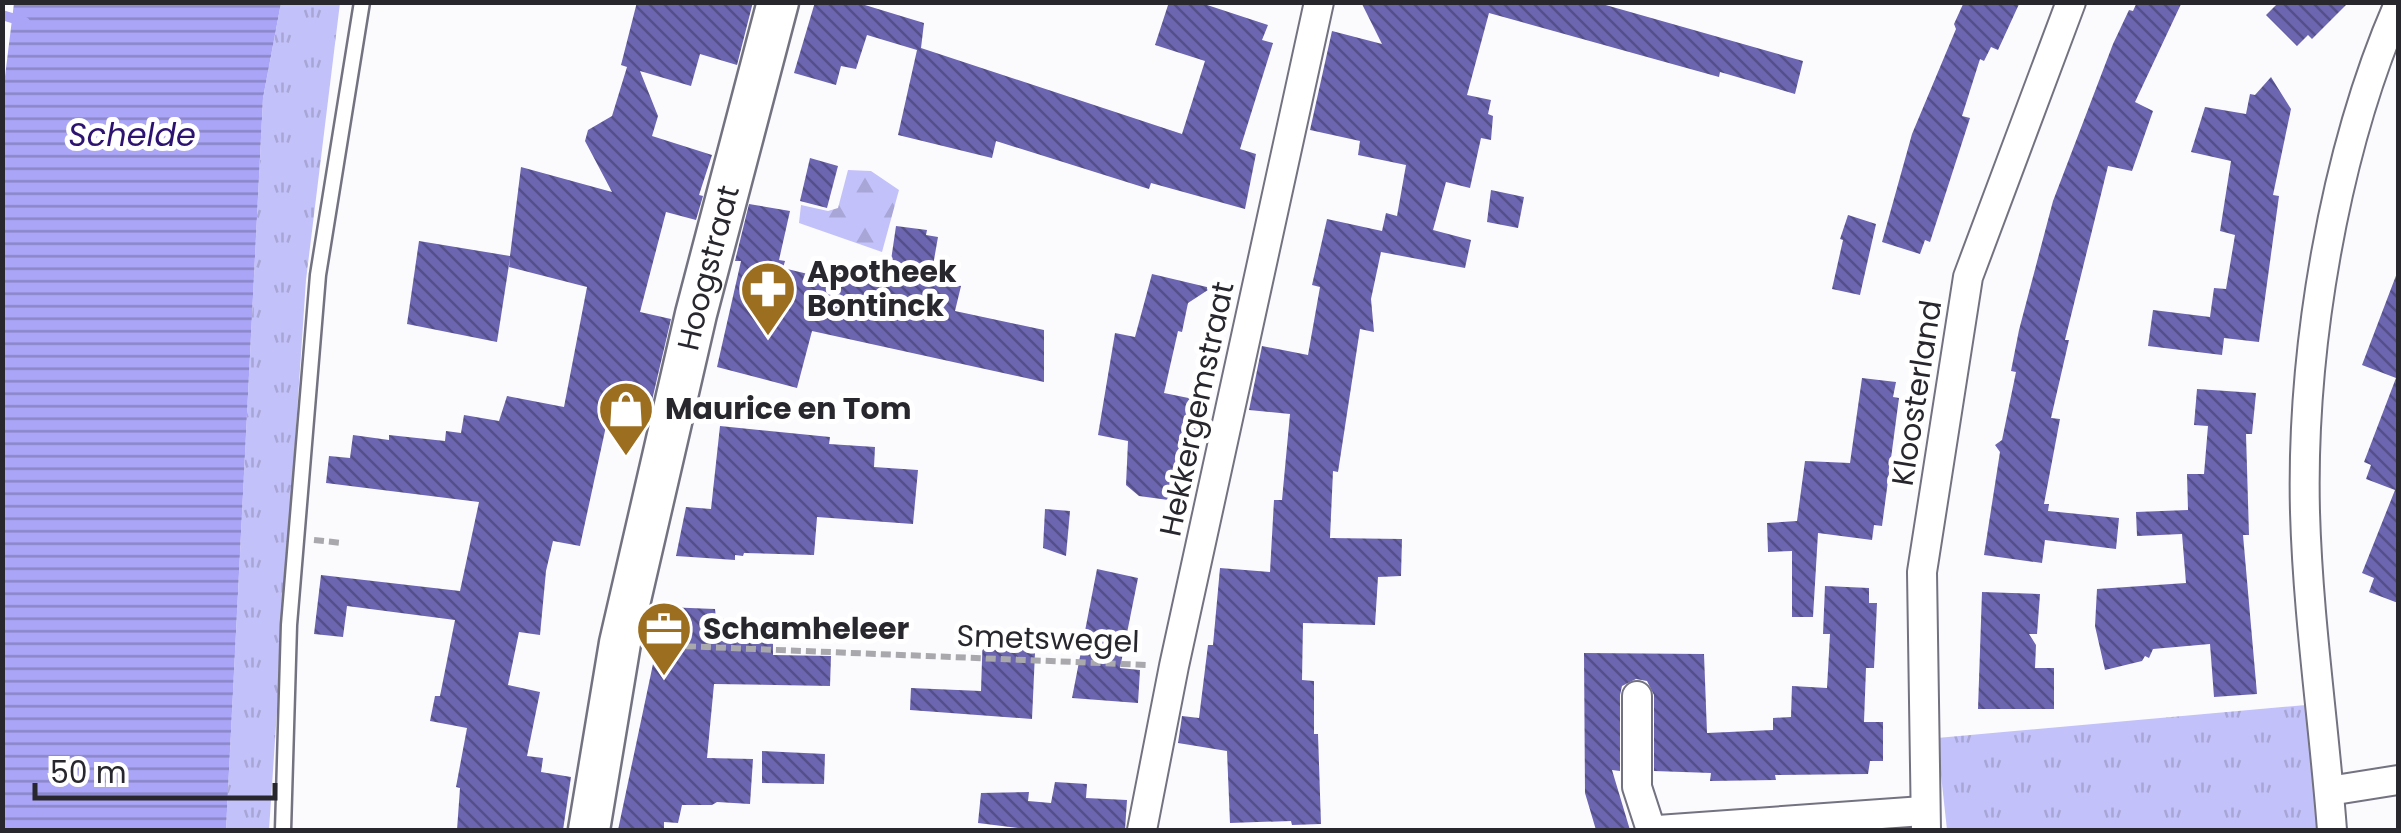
<svg xmlns="http://www.w3.org/2000/svg" width="2401" height="833" viewBox="0 0 2401 833" font-family="Poppins,sans-serif">
<style>
.grass{fill:url(#grass-tufts)}
.forest{fill:url(#forest-firs)}
.water{fill:url(#water-rules)}
.lines{fill:none;stroke-linecap:round;stroke-linejoin:round}
.stream{stroke:#aaa5f6;stroke-width:10}
.building{fill:url(#building-back-hatch)}
.lane-casing{stroke:#737280;stroke-width:19}
.street-casing{stroke:#737280;stroke-width:32}
.secondary-casing{stroke:#737280;stroke-width:45}
.path{stroke:#a9a9ad;stroke-width:6;stroke-dasharray:10 5;stroke-linecap:butt}
.lane{stroke:#fff;stroke-width:14}
.street{stroke:#fff;stroke-width:28}
.secondary{stroke:#fff;stroke-width:40}
.labels{text-anchor:middle;stroke-width:10;stroke-linejoin:round;paint-order:stroke}
.street-label{font-size:30px;fill:#27272d;stroke:#fff}
.poi-label{font-size:30px;font-weight:bold;fill:#27272d;stroke:#fff;text-anchor:start}
.water-label{font-size:32px;font-style:italic;fill:#2d1370;stroke:#fff}
</style>
<defs>
<pattern id="grass-tufts" width="24" height="20" patternUnits="userSpaceOnUse" patternTransform="scale(2.5)"><rect width="24" height="20" fill="#c3c1f9"/><path d="M3 7l-1-3M5 7V3M7 7l1-3M15 17l-1-3M17 17v-4M19 17l1-3" fill="none" stroke="#a8a6d6"/></pattern>
<pattern id="forest-firs" width="22" height="20" patternUnits="userSpaceOnUse" patternTransform="scale(2.5)"><rect width="22" height="20" fill="#c3c1f9"/><path d="M5 1l3.5 6h-7zM16 11l3.5 6h-7z" fill="#a8a6d6"/></pattern>
<pattern id="water-rules" width="6" height="5" patternUnits="userSpaceOnUse" patternTransform="scale(2.5)"><rect width="6" height="5" fill="#aaa5f6"/><path d="M0 2.5h6" fill="none" stroke="#8a86c8"/></pattern>
<pattern id="building-back-hatch" width="6" height="6" patternUnits="userSpaceOnUse" patternTransform="scale(2.5)"><rect width="6" height="6" fill="#6c65b0"/><path d="M-1 5l2 2M0 0l6 6M5-1l2 2" fill="none" stroke="#544f88"/></pattern>
</defs>
<rect width="100%" height="100%" fill="#fbfbfe"/>
<g class="grass">
<path d="M281,3h59l-34,277 -37,550h-43l37,-732z"/>
<path d="M2306,705l12,125h-371l-10,-92z"/>
</g>
<path class="forest" d="M848,170l23,1 28,19 -17,62 -83,-29 2,-18 27,6 10,-3z"/>
<path class="water" d="M14,3h267l-18,95 -37,732h-223l-1,-729z"/>
<g class="lines">
<path class="stream" d="M2,15l23,7"/>
</g>
<g class="building">
<path d="M637,2h116l-16,63 -37,-11 -9,32 -51,-15 18,45 -6,20 60,19 -13,40 4,1 -7,24 -30,-8 -26,100 31,7 -25,107 -38,-9 -28,129 -27,-5 -7,30 -6,64 -21,-3 -11,53 32,7 -13,64 16,2 -2,14 30,5 -8,53h-106l3,-42 -4,-1 11,-59 -37,-7 5,-25h5l15,-76 -108,-14 -4,31 -29,-3 7,-59 139,16 19,-89 -153,-19 3,-27 21,2 3,-23 36,5v-5l56,6 1,-10 15,2 3,-18 35,6 8,-25 57,11 23,-120 -78,-20 1,-9 -13,84 -90,-18 12,-83 91,15 11,-89 91,25 -27,-51 3,-11 24,-14 15,-49 -6,-2z"/>
<path d="M815,2h40l69,21 -3,25 261,86 23,-73 -50,-16 14,-43h29l70,23 -6,15 11,3 -33,106 16,5 -11,55 -94,-26 -2,6 -153,-48 -4,17 -94,-23 19,-85 -50,-15 -11,34 -15,-3 -5,19 -42,-12z"/>
<path d="M1361,2h234l208,59 -8,33 -75,-22 -1,5 -230,-64 -22,82 24,5 -3,14 5,2 -2,24 -10,-2 -11,50 -24,-6 -13,48 38,10 -6,28 -84,-16 -10,47 3,33 -14,-3 -22,143 -5,-1 -3,67 72,1 -1,37 -23,1 -3,48 -72,-2 -1,57 12,1v53h4l3,90 -29,1 -1,-4 -61,2 -3,-72 -49,-8 4,-27 17,2 9,-73h5l7,-77 50,4 4,-72h8l8,-86 -41,-4 13,-64 46,9 12,-68 -8,-2 15,-66 55,12 4,-18 11,3 9,-51 -48,-10 2,-14 -50,-11 22,-99 50,13z"/>
<path d="M1964,2h56l-22,48 -7,-3 -7,14 -4,-2 -18,57 8,2 -40,124 -5,-2 -5,14 -38,-12 30,-108 44,-105 -2,-5z"/>
<path d="M2137,2h45l-47,100 18,9 -21,60 -24,-5 -43,174h4l-18,78 9,1 -16,85h5l-1,7 71,7 -3,31 -71,-9 -3,23 -58,-8 16,-103 -5,-7 7,-5 14,-68 -5,-1 8,-41 34,-129 60,-157 16,-34 4,1z"/>
<path d="M2279,2h70l-37,37 -4,-4 -11,11 -31,-31z"/>
<path d="M2271,77l20,32 -18,86 6,1 -20,146 -35,-4 -2,17 -74,-9 5,-36 57,7 4,-29 12,1 9,-54 -15,-4 11,-70 -40,-9 14,-45 41,7 4,-20 5,1z"/>
<path d="M810,158l28,8 -11,42 -27,-7z"/>
<path d="M1491,190l33,7 -6,31 -31,-6z"/>
<path d="M749,204l41,7 -11,49 6,1 -2,7 50,12 2,-10 53,11 8,-55 31,4 -1,5 12,2 -7,40 30,9 -6,25 89,19v52l-232,-51 -15,57 -80,-21 24,-106h-6z"/>
<path d="M1848,215l28,9 -16,71 -28,-6 11,-49 -3,-1z"/>
<path d="M2397,273h1v330l-29,-11 5,-14 -12,-5 33,-83 -29,-11 5,-14 -7,-3 32,-84 -34,-13z"/>
<path d="M1152,274l59,14 -23,15 -6,29 -4,-1 -14,62 44,9 -14,54 -5,-1 -6,47 -44,-6 -13,-11 2,-44 -30,-6 17,-102 20,4z"/>
<path d="M1862,378l34,4 -3,15 6,1 -17,128 -8,-1 -2,15 -54,-7 -5,84h-21v-66l-24,1 -1,-29 30,-2 8,-60 45,2z"/>
<path d="M2197,389l59,4 -4,41h-6l3,101h-6l14,159 -43,3 -4,-53 -57,5 -4,9 -4,-2 -3,5 -37,9 -10,-44 2,-37 89,-6 -4,-49 -45,2 -1,-24 52,-2 -1,-36h17l4,-48 -14,-1z"/>
<path d="M720,426l110,11 -1,7 46,3 -1,20 44,3 -5,54 -96,-7 -3,38 -70,-2 -1,3 -8,-1v5l-59,-4 10,-49 25,2z"/>
<path d="M1045,509l25,2 -4,45 -23,-8z"/>
<path d="M1097,569l41,9 -18,90 20,2 -2,33 -66,-5z"/>
<path d="M1825,586l44,2v15h8l-3,65h-8l-2,54h19v39h-13l-2,13 -93,1 1,5 -66,1 1,-8 -57,-2v-76l-7,-14 -11,-2 -14,7 -2,9v76l-8,-1 18,60h-34l-11,-37 -1,-140 120,1 3,79 66,-3v-12l18,-1 1,-31 35,2 3,-54h-7z"/>
<path d="M1982,592l58,2 -3,40h-8l7,11 -1,23h19v41h-76z"/>
<path d="M665,607l50,2 1,9 57,7v30l58,1 -1,30 -116,-2 -7,74 46,1 -3,45 -33,-2 -5,3h-30l-4,18 -14,-1v8h-46z"/>
<path d="M983,630l53,1 -4,88 -122,-9 1,-22 70,3z"/>
<path d="M762,751l63,3 -1,30 -62,-1z"/>
<path d="M1055,782l32,2 -1,14 41,2 -2,30h-91l-56,-7 3,-30 48,-1 -1,9 23,2z"/>
</g>
<g class="lines">
<g class="lane-casing">
<path id="lane" d="M283,830l6,-205 29,-350 44,-273"/>
</g>
<g class="street-casing">
<g id="street">
<path d="M1637,696v91l14,43"/>
<path d="M2329,791l69,-11"/>
<path d="M1142,830l32,-164 145,-664"/>
<path d="M1658,830l265,-19"/>
<path d="M1926,830l-4,-258 46,-295 103,-275"/>
<path d="M2332,830c-8,-106 -24,-211 -27,-318 -4,-161 29,-359 93,-506"/>
</g>
</g>
<g class="secondary-casing">
<g id="secondary">
<path id="s1" d="M589,830l31,-187 76,-329 82,-312"/>
</g>
</g>
<g class="path">
<path d="M314,540l28,3"/>
<path d="M656,645l492,20"/>
</g>
<use href="#lane" class="lane"/>
<use href="#street" class="street"/>
<use href="#secondary" class="secondary"/>
</g>
<defs>
<g id="pharmacy-pin" transform="scale(2.875)"><path d="M0 17L-7.5 6A9.5 9.5 0 1 1 7.5 6Z" fill="#9c6e1f" stroke="#fff"/><path d="M-2-6h4v4h4v4h-4v4h-4v-4h-4v-4h4Z" fill="#fff"/></g>
<g id="shop-pin" transform="scale(2.875)"><path d="M0 17L-7.5 6A9.5 9.5 0 1 1 7.5 6Z" fill="#9c6e1f" stroke="#fff"/><path d="M-5-2.5h2.3a2.7 3.5 0 0 1 5.4 0H5L5.5 6h-11ZM-1.5-2.5h3a1.5 2.3 0 0 0-3 0Z" fill="#fff"/></g>
<g id="office-pin" transform="scale(2.875)"><path d="M0 17L-7.5 6A9.5 9.5 0 1 1 7.5 6Z" fill="#9c6e1f" stroke="#fff"/><path d="M-6-3h4V-5.5h4V-3h4V5H-6ZM-1-4.5V-3h2v-1.5ZM-6 0V1H6V0Z" fill="#fff"/></g>
</defs>
<g fill-rule="evenodd">
<use href="#pharmacy-pin" x="768" y="289"/>
<use href="#shop-pin" x="626" y="409"/>
<use href="#office-pin" x="664" y="629"/>
</g>
<g class="labels">
<g class="street-label">
<text dy="10" stroke="none"><textPath href="#s1" startOffset="575">Hoogstraat</textPath></text>
<text transform="translate(1917 393) rotate(-81)" y="10">Kloosterland</text>
<text transform="translate(1197 409) rotate(-78)" y="10">Hekkergemstraat</text>
<text transform="translate(1048 639) rotate(2)" y="10">Smetswegel</text>
</g>
<g class="poi-label">
<text x="807" y="282">Apotheek<tspan x="807" dy="34">Bontinck</tspan></text>
<text x="665" y="419">Maurice en Tom</text>
<text x="703" y="639">Schamheleer</text>
</g>
<g class="water-label">
<text x="132" y="146">Schelde</text>
</g>
</g>
<rect width="2401" height="833" fill="none" stroke="#27272d" stroke-width="10"/>
<path d="M35 783v15h240v-15" fill="none" stroke="#27272d" stroke-width="5"/>
<text x="50" y="783" font-size="30" fill="#27272d" stroke="#ffffff" stroke-width="8" paint-order="stroke">50 m</text>
</svg>
